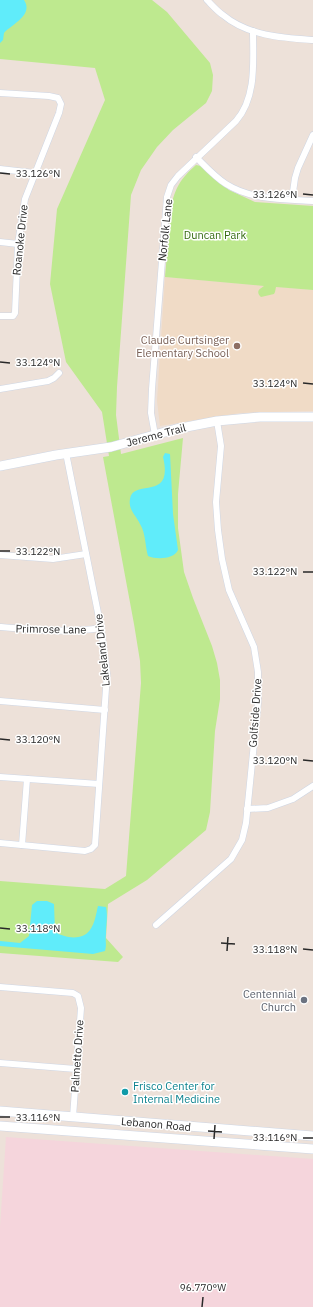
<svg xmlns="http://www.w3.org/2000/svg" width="313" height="1307" viewBox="0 0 313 1307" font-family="'IBM Plex Sans',sans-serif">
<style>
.education{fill:#f0dbc6}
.medical{fill:#f5d5dc}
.green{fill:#bee98f}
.water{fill:#60ecfa}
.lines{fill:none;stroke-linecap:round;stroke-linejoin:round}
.street-casing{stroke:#ced6e4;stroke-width:7}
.secondary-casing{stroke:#ced6e4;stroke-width:10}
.street{stroke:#fff;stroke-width:6}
.secondary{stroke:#fff;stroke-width:9}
.ticks{fill:none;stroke:#292929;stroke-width:1.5}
.education-dot{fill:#8d6e63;stroke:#fff;stroke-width:1.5}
.worship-dot{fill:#6b7280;stroke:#fff;stroke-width:1.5}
.culture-dot{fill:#0f9aa8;stroke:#fff;stroke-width:1.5}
.labels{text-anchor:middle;stroke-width:3;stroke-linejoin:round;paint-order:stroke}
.street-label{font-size:11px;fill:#292929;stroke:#fff}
.park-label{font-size:11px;fill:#356c12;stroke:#fff}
.education-label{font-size:11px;fill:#785e54;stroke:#fff;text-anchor:end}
.worship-label{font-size:11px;fill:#5b616d;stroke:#fff;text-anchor:end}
.culture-label{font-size:11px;fill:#0d838f;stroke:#fff;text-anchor:start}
.ticks-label{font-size:10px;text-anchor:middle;fill:#292929;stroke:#fff;stroke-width:3;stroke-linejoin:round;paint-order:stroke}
</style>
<rect width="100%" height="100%" fill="#ede1d9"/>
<path class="education" d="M165,277l148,13v121l-73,2 -80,13 -3,-25z"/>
<path class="medical" d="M6,1137l307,22v148h-313v-80z"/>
<g class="green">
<path d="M0,0h152l15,12 43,51 3,12 -1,16 -6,12 -33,27 -16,17 -16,23 -10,25 -14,192 -1,28 5,39 62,-16 -5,56v34l6,44 9,26 19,48 5,17 3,17v19l-5,32 -5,81 -4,18 -59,50 -39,24 -2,34 17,19 -5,5 -118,-9v-72l105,8 21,-13 15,-193 -1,-22 -6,-37 -31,-167 6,-1 -7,-44 -36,-50 -16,-78 7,-75 48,-109 -10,-32 -95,-9z"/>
<path d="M196,165l5,1 28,24 26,12 58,4v84l-37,-3 -1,5 -1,2 -13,3c-6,-6 -1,-8 3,-11l-99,-9 6,-70c4,-19 10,-29 25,-42z"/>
</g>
<g class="water">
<path d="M0,0h24c10,15 -12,24 -20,33l-1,7 -3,3z"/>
<path d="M165,453l5,1 3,60 5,36c-4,9 -21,10 -30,6 -3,-10 -2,-22 -8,-32 -4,-9 -12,-14 -10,-25 3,-21 44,3 33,-42z"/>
<path d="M37,901h10l7,3 1,28c10,6 27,9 35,-2 5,-7 6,-16 8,-24l8,1c2,10 0,17 0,27 -1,7 1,11 -1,17l-12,3 -93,-8v-5l20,2 9,-7 3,-31z"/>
</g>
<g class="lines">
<g class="street-casing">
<g id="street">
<path d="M207,0c5,5 10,11 16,15 25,21 60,23 90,25"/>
<path d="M0,93l49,3 9,2 3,6 -2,9 -34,86 -7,45 -3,69 -2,3h-13"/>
<path d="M196,157c10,10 19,20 30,27 25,16 58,15 87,17"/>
<path d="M0,169l35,4"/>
<path d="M292,199l3,-21 3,-10 15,-33"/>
<path d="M0,242l18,2"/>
<path d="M0,389l48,-8 6,-3 5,-5"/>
<path d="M155,435l-4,-22 1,-24 15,-192 4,-12 7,-9 58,-55c21,-24 17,-61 17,-90"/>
<path d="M0,555l53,4 33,-5"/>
<path d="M0,627c34,3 67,6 101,1"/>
<path d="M0,701l105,9"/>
<path d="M0,777l99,7"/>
<path d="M247,809l21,-1 25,-9 20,-13"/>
<path d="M0,843l85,8 6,-2 4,-4 12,-171 -6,-46 -35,-175"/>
<path d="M22,845l5,-66"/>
<path d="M156,925l75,-66 11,-19 4,-17 12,-120v-31l-4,-25 -25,-57 -7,-31 -4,-29 -2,-28 5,-56 -4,-25"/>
<path d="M0,987l73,6 5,3 3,12 -8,109"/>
<path d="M0,1063l76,6"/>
</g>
</g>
<g class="secondary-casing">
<g id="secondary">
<path d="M0,466l56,-11 55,-8 65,-18 41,-8 43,-4h53"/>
<path d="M0,1111l313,25"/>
<path d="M0,1126l313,23"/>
</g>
</g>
<use href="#street" class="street"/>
<use href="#secondary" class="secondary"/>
</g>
<path class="ticks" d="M0,173l10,1M303,194l10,1M0,362l10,1M303,383l10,1M0,551h10M303,572h10M0,739l10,1M303,760l10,1M0,928l10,1M221,943l14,1M303,949l10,1M227,951l1,-14M0,1117h10M208,1131l14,1M303,1138h10M214,1139l1,-14M202,1307l1,-10"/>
<circle class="education-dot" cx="237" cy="346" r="4"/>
<circle class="worship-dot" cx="304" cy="1000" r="4"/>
<circle class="culture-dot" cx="125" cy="1092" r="4"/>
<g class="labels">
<g class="street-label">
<text transform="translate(165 230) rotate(-84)" y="4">Norfolk Lane</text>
<text transform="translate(20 240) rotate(-84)" y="4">Roanoke Drive</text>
<text transform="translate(156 435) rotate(-15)" y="4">Jereme Trail</text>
<text transform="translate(51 629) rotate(1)" y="4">Primrose Lane</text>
<text transform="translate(102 650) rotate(-96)" y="4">Lakeland Drive</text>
<text transform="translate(255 713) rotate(-86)" y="4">Golfside Drive</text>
<text transform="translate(77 1056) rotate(-86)" y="4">Palmetto Drive</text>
<text transform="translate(156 1124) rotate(5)" y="4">Lebanon Road</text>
</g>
<g class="park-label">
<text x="215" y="239">Duncan Park</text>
</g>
<g class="education-label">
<text x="229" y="344">Claude Curtsinger<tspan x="229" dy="13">Elementary School</tspan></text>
</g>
<g class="worship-label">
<text x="296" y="998">Centennial<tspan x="296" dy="13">Church</tspan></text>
</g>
<g class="culture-label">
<text x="133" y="1090">Frisco Center for<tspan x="133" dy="13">Internal Medicine</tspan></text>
</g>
</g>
<g class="ticks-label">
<text x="38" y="177">33.126°N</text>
<text x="275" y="198">33.126°N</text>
<text x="38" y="366">33.124°N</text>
<text x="275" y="387">33.124°N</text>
<text x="38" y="555">33.122°N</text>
<text x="275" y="575">33.122°N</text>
<text x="38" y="743">33.120°N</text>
<text x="275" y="764">33.120°N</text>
<text x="38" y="932">33.118°N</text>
<text x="275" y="953">33.118°N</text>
<text x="38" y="1121">33.116°N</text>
<text x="275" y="1141">33.116°N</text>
<text x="203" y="1291">96.770°W</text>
</g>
</svg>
